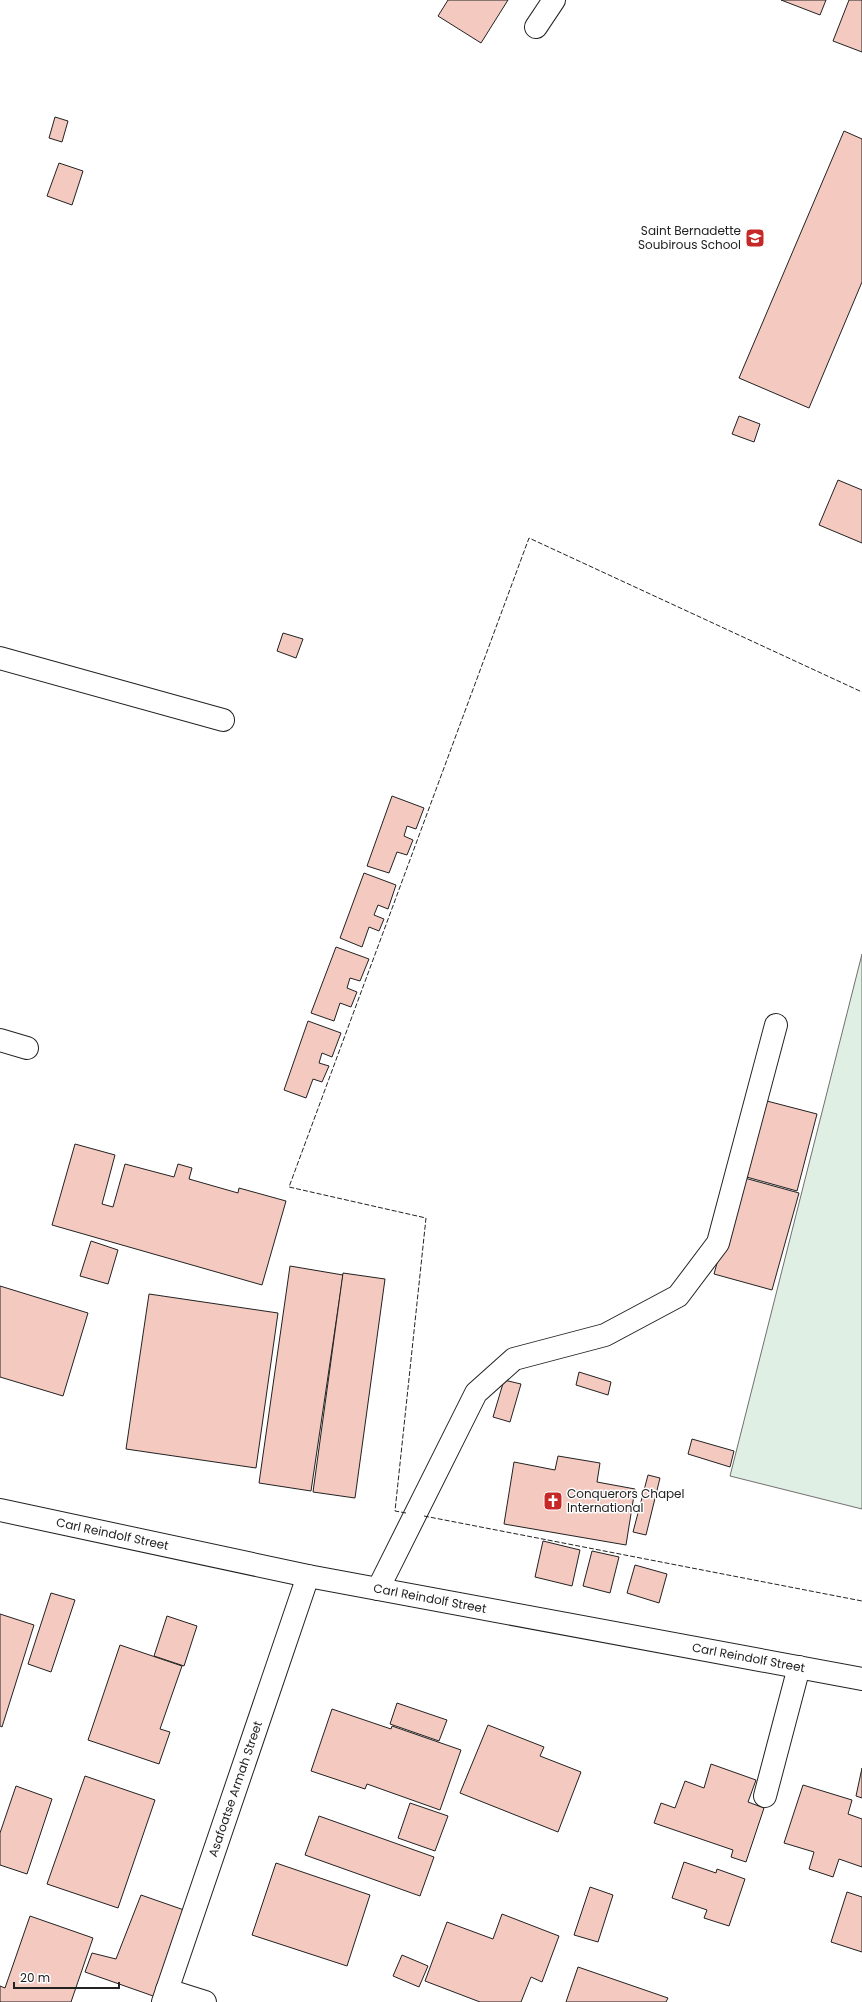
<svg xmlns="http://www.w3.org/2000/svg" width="862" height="2002" viewBox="0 0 862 2002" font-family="Poppins,sans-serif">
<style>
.green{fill:#e0efe3;stroke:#6f6f6f}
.building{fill:#f3c9c0;stroke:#222}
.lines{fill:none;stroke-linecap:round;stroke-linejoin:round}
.minor-casing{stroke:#222;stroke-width:24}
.minor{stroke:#fff;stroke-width:22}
.fence{stroke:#222;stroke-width:1;stroke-dasharray:5 2;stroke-linecap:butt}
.labels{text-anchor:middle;stroke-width:3;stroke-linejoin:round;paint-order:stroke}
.poi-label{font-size:12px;fill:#222;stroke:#fff;text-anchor:end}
.street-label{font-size:12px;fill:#222;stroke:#fff}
</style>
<rect width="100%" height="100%" fill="#fff"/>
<path class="green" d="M862,954v555l-132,-33z"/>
<g class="building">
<path d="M448,0h60l-27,43 -43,-27z"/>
<path d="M781,0h45l-6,15z"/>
<path d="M849,0h13v52l-29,-11z"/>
<path d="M55,117l13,4 -6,21 -13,-4z"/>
<path d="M844,131l18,8v143l-53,126 -70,-30z"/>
<path d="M59,163l24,8 -11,34 -25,-9z"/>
<path d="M739,416l21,8 -6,18 -22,-8z"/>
<path d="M838,480l24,10v53l-43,-18z"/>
<path d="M283,633l20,6 -7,19 -19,-7z"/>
<path d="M392,796l32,12 -8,21 -9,-3 -3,10 9,4 -6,15 -10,-3 -8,21 -22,-7z"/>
<path d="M364,873l32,12 -8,24 -10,-4 -4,10 10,4 -5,12 -10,-4 -7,20 -22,-9z"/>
<path d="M336,947l33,12 -9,22 -10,-3 -3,10 10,4 -6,15 -11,-4 -6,18 -23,-8z"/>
<path d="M308,1021l33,12 -9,24 -10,-4 -3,10 10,3 -7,16 -9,-3 -7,19 -22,-8z"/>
<path d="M763,1100l54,14 -20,77 -54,-15z"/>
<path d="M75,1144l40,11 -13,49 11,3 12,-43 49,13 4,-13 14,4 -3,11 49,14 1,-5 47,13 -24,84 -210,-60z"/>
<path d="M741,1177l58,16 -27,97 -58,-16z"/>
<path d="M91,1241l27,9 -10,34 -28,-8z"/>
<path d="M290,1266l53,9 -32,216 -52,-8z"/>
<path d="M343,1273l42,6 -30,219 -42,-6z"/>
<path d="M0,1286l88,27 -25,83 -63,-19z"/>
<path d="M149,1294l129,19 -22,155 -130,-19z"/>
<path d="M579,1372l32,10 -3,13 -32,-10z"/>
<path d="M504,1380l17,4 -11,38 -17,-5z"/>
<path d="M692,1439l42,12 -4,16 -42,-13z"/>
<path d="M558,1456l42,7 -3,19 38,7 -9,56 -122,-21 10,-62 41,8z"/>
<path d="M648,1475l12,3 -14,57 -13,-3z"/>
<path d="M543,1541l37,9 -8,36 -37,-9z"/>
<path d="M592,1551l27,6 -9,36 -27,-7z"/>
<path d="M635,1565l32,9 -8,29 -32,-10z"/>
<path d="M51,1593l24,7 -24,72 -23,-8z"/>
<path d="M0,1614l34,11 -32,102 -2,-1z"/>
<path d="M167,1616l30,10 -13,40 -30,-10z"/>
<path d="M120,1645l62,21 -22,63 10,3 -11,32 -71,-24z"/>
<path d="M397,1703l50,17 -8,21 -49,-17z"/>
<path d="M332,1709l59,20 1,-3 69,24 -21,60 -73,-26 -2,5 -54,-18z"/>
<path d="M488,1725l56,22 -4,9 41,16 -23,60 -98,-39z"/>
<path d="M711,1764l45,16 -8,22 16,6 -18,54 -15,-5 2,-7 -79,-27 7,-20 14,5 10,-27 19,7z"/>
<path d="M862,1768v30l-6,-2z"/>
<path d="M85,1776l70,24 -37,108 -71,-24z"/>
<path d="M803,1785l49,15 -4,14 14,5v48l-23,-8 -6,18 -24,-8 5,-17 -30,-9z"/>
<path d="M16,1786l36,13 -25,75 -27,-9v-32z"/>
<path d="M410,1803l38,13 -13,35 -37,-13z"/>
<path d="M319,1816l115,41 -14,39 -115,-41z"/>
<path d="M684,1862l32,11 1,-4 28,10 -16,47 -25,-8 3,-8 -35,-12z"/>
<path d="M276,1863l94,32 -23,71 -95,-31z"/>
<path d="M590,1887l23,8 -15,47 -24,-7z"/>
<path d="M847,1892l15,5v55l-31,-10z"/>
<path d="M141,1895l43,15 -28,87 -71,-25 7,-19 24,6z"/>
<path d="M502,1914l57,22 -17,46 -11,-5 -10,25h-41l-55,-21 22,-59 46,17z"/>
<path d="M30,1916l63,22 -22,64h-71v-16l5,2z"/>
<path d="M402,1955l26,11 -9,21 -26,-11z"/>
<path d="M578,1967l90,31 -2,4h-100z"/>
</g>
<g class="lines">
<g class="minor-casing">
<g id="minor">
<path d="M536,27l18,-27"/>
<path d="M0,658l223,62"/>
<path d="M0,1040l27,8"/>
<path id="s1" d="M0,1510l308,66 554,103"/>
<path d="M378,1589l98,-196 38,-34 91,-24 73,-39 40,-53 58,-218"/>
<path d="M765,1796l34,-129"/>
<path d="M167,1990l38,12"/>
<path id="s2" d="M163,2002l145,-426"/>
</g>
</g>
<use href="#minor" class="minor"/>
<g class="fence">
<path d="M406,1513l-11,-2 31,-293 -137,-31 240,-649 333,154"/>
<path d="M424,1516l438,85"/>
</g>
</g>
<defs>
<g id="school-square" transform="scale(1)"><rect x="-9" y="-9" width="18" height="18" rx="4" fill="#c62828" stroke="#fff"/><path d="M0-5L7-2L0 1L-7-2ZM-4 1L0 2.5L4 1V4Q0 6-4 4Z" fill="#fff"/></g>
<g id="church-square" transform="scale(1)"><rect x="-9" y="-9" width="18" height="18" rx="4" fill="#c62828" stroke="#fff"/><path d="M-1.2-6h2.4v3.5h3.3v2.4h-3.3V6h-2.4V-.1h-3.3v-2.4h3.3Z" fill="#fff"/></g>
</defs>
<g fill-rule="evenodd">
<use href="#school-square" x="755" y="238"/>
<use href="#church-square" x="553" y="1501"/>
</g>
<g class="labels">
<g class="poi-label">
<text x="741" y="235">Saint Bernadette<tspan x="741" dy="14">Soubirous School</tspan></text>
<text x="567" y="1498" text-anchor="start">Conquerors Chapel<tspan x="567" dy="14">International</tspan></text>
</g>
<g class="street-label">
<text dy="4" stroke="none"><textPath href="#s1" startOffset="115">Carl Reindolf Street</textPath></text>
<text dy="4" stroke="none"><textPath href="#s1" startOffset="439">Carl Reindolf Street</textPath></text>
<text dy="4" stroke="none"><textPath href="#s1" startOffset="763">Carl Reindolf Street</textPath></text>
<text dy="4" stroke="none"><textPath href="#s2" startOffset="225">Asafoatse Armah Street</textPath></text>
</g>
</g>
<path d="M14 1982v6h105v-6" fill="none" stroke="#222222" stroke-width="2"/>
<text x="20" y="1982" font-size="12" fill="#222222" stroke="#ffffff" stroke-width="3" paint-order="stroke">20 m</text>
</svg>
